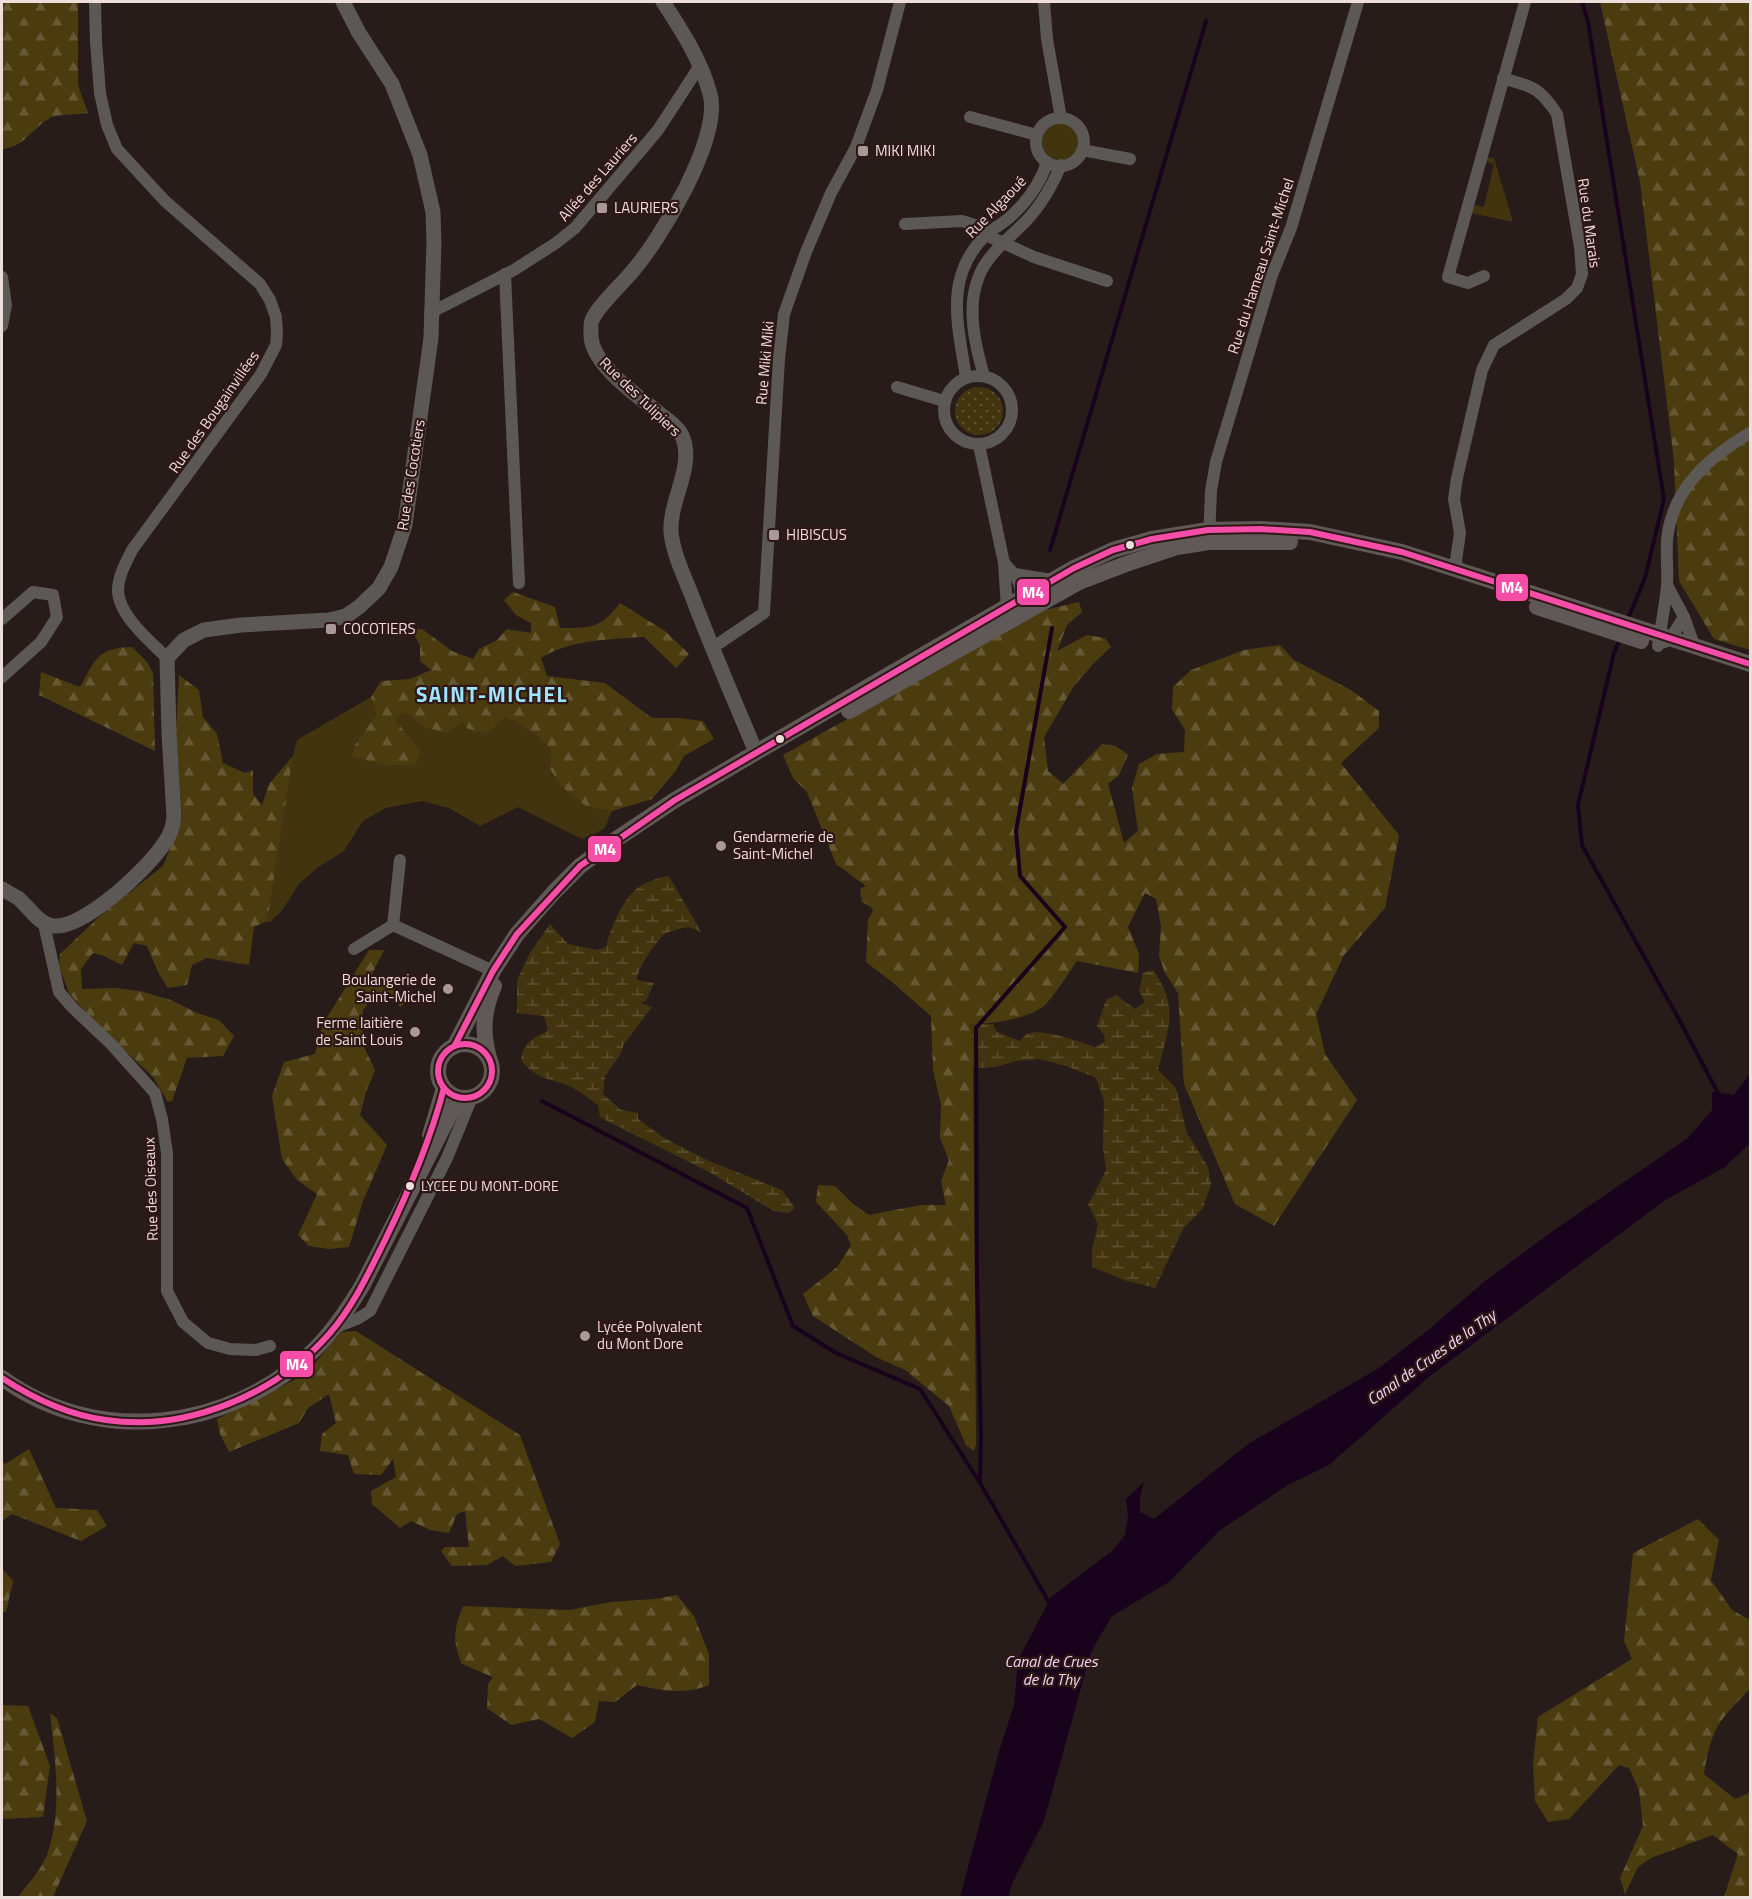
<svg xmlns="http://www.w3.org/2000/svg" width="1752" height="1899" viewBox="0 0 1752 1899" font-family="'Titillium Web',sans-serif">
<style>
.grass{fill:#42340e}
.forest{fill:url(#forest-firs)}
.wetland{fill:url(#wetland-marsh)}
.garden{fill:url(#garden-dots)}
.water{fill:#19031c}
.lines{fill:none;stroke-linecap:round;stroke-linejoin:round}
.stream{stroke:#19031c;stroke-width:4}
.minor{stroke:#5c5856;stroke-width:12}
.tertiary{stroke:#5c5856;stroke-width:15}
.secondary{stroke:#605957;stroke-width:16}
.bus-1-casing{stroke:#2e1715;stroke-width:10}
.bus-1{stroke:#f54da8;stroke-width:6}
.poi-dot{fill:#a89998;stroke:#2e1715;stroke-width:2}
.bus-dot{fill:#eddddb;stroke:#2e1715;stroke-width:2}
.labels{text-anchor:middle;stroke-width:4.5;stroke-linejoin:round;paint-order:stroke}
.bus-label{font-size:14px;fill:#eddddb;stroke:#2e1715;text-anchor:start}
.poi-label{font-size:15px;fill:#eddddb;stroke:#2e1715;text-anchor:start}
.street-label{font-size:15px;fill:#eddddb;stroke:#2e1715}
.water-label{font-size:16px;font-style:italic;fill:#f3d5f9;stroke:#2e1715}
.district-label{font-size:21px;font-weight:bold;letter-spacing:1.5px;fill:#9de4ff;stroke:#2e1715}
.line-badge{stroke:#2e1715;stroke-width:2}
.badge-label{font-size:16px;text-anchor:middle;font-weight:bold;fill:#fff}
</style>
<defs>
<pattern id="forest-firs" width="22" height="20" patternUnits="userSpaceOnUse" patternTransform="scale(1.5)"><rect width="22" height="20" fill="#4b3c10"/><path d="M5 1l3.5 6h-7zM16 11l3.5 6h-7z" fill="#655832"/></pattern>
<pattern id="wetland-marsh" width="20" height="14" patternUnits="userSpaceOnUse" patternTransform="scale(1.5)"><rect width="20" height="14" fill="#42340e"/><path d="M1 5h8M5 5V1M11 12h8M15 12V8" fill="none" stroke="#5e5130"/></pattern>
<pattern id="garden-dots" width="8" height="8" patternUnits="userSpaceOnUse" patternTransform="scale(1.5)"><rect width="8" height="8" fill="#42340e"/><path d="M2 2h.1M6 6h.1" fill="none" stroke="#5e5130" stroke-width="1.8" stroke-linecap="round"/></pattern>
</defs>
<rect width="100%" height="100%" fill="#281c1b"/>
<g class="grass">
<circle cx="1061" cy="141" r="19"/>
<path d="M1486,157l8,1 19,64 -42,-9 3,-8 10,2 10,-43 -10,-3z"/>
<path d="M371,697l5,18 -21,30 66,6 -26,-31 10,-8 19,15 81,-10 16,7 22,17 8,9 -1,19 37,38 25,4 -8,18 -22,10 -64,-32 -38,19 -31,-18 -27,-7 -36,7 -23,13 -19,30 -27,17 -18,16 -18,28 -11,10h-5l4,-11 24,-155 4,-16z"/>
</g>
<g class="forest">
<path d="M2,2h76v83l10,28c-10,2 -31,1 -38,5 -18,10 -25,29 -48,31z"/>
<path d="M1600,2h150v648l-36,-11 -35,-58 -5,-120 -34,-279z"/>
<path d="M513,592l42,15 5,21c29,0 41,1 60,-25l45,28 24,23 -13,14 -32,-31c-34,2 -75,3 -103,21l6,18 58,7 47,35h26l25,3 11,18 -30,17 -9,16 -23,27 -40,12 -25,-4 -25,-20 -12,-18 1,-19c-13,-15 -28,-25 -46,-33l-17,16 -20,-4 -6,-7 -14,11 -24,-6 -19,-15 -10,8 26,31 -6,14h-32l-30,-9 2,-11 21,-30 -5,-18 10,-16 29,-2 21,-9 -11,-9v-16l-9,-16h11l30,22 21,8 6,-10 18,-9 10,-11 24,4v-10l-15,-8 -12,-15z"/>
<path d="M1079,602l3,10 -15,13 -10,26 30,-16 18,3 6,9 -17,16 -20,23 -30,51 4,34 15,13 39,-40 14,2 12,9 -9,20 -11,9 16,59 14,-12 -6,-43 7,-24 18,-10 27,-2 1,-22 -13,-21 1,-22 18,-17 53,-20 36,-5 14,15 57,30 28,21v17l-38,35 58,72 -14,73 -41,47 -28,59 9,40 32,46 -83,126 -39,-22 -51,-120 -6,-91 -13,-20 -6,-17 2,-30 -5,-27 -11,-6 -17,34 11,27 -1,19 -61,-12c-10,14 -19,30 -31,43 -15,15 -55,20 -76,20l3,18 3,402 -2,7 -8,-6 -17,-39 -44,-36 -29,-13 -63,-41 -10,-22 34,-27 14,-21 -4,-11 -31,-33 2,-17 17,1 17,17 17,12 52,-10h25l-5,-24 8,-21 -9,-22 1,-33 -8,-35 -2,-54 -39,-34 -26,-20 2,-42 5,-9 -2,-4 -9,-5 -2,-13 6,-3 -30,-22 -29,-72 -14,-14 -10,-23 258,-144z"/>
<path d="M132,647l15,15 6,11 2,78 -116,-56 2,-23 39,15c16,-28 17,-39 52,-40z"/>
<path d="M179,675l20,15 4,27 14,17 6,29 22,10 8,-3v24l9,11 7,-21 24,-28 -24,155 -4,11 -11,5 -5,38 -42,-7 -15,7 -5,20 -19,3 -9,-14 -12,-28 -13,-3 -12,22 -18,-9 -11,-3 -12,16 1,20 33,-1 25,3 31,9 26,13 22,7 15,16 -11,20 -36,2 -15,43 -4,1 -15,-25 -60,-57 -24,-27 -10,-27 1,-12 39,-37 64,-51 19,-47 -6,-89z"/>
<path d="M369,950h15l-13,26 21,9 16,16 -8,6 -9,-13 -14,-1 -14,17 -1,33 13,27 -9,22 -6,23 27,30 -24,56 -14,46 -20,2 -20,-3 -11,-11 19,-41 -20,-14 -15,-21 -10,-63 12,-34 31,-8 8,-30z"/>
<path d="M356,1331l164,104 40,109 -9,18 -36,4 -12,-10 -16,9 -35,1 -11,-15 4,-4h24l-4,-36 -8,3 -8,19 -19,-3 -19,-9 -11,7 -28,-24 -1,-13 25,-14 -3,-18 -12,16 -27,-1 -6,-19 -28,-4 2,-17 14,-11 -7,-29 -21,14 -9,15 -70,29 -9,-18 -3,-15 89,-45 35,-42z"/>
<path d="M29,1449l27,59 41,2 10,16 -26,15 -69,-27 -10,7v-61l3,4z"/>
<path d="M1698,1519l21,21 -8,40 21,30 18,10v69c-31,31 -39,39 -46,85l31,25 15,-6v104h-26l14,-43 -25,-19 -62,23 -13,9 -13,27 -5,-16 23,-52 -4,-36 -10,-22 -10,-3 -50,54 -21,3 -13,-21 -2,-37 5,-47 94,-58 -8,-18 9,-88z"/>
<path d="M2,1569l11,12 -7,31h-4z"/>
<path d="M677,1595l17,21 15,38v31c-24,10 -47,6 -72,0l-22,17 -16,-1 -4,21 -23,16 -33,-19 -28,6 -24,-17 1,-24 5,-7 -31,-13c-10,-22 -8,-36 1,-58l106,4 42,-8 43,-3z"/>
<path d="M2,1705l26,1 22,60 -7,51 -41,2z"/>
<path d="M50,1713l7,5 30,103 -34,76h-35c9,-12 23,-27 29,-42 16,-44 8,-96 3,-142z"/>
</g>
<g class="wetland">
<path d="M669,876l32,56 -12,-5c-8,1 -16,3 -24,7 -8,6 -29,36 -28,46l17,3 -8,18 -6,2 12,4 -28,37 -4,11 -15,21 -2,18 18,16 17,3v6l26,19 45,23 73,29 13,18 -6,5 -15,-2 -65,-39 -96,-48 -13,-7 -2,-12c-11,-8 -24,-18 -37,-22 -16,-5 -29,-8 -40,-23 2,-17 13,-23 27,-29l-4,-15 -27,-3v-33l13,-27 20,-29 18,20 29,6 9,-3c3,-15 16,-45 28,-56 8,-8 25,-14 35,-15z"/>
<path d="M1153,970c27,37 15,60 5,100l18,18 11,45 21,34 3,17 -8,24 -20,21 -28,59 -28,-7 -35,-14v-18l6,-25 -10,-19 18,-35 -3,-22 1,-47 -8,-23 -27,-11 -30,-8 -23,2 -20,6 -23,1v-26l-3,-18h23l4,8 23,9c1,-1 5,-6 7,-7 13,-7 54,8 68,13l10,-5 -1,-7 -7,-9 9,-26 10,-5 19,14 10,-7 -6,-11 4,-18z"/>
</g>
<circle class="garden" cx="979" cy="411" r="24"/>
<path class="water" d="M1750,1073v70l-25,24 -61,34 -234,175 -101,89 -41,20 -69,46 -50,51 -57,34 -21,36 -47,169 -31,61 -5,15h-48l40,-149 14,-43 4,-45 33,-63 61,-46 13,-16 3,-19 -2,-17 18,-17 -4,16v14l14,7 94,-75 131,-76 48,-37 58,-50 65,-48 138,-95 24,-28v-18l22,3z"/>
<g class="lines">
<g class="stream">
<path d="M1582,2l6,20 76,477 -19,79 -18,43"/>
<path d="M1050,550l156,-529"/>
<path d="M1620,639l-6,14 -36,152 4,40 99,178 38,72"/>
<path d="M542,1101l205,107 46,118 43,27 84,36 60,94"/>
<path d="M1050,1604l-70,-121 1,-50 -4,-155 -1,-250 89,-101 -45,-51 -4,-45 36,-203"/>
</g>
<g class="minor">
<path d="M95,2l1,40 4,51 7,32 10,24 48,52 95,83 10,16 6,17 1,17 -1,11 -15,29 -129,176c-6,13 -14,26 -14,40 0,25 32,51 49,68"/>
<path d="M1044,2l3,37 14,79"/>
<path d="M970,117l67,18"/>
<circle cx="1060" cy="142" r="24"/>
<path d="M1082,150l48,9"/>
<path d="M905,224l57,-3 13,4 11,10 48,22 73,24"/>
<path d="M505,274l14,309"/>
<path d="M1484,276l-16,7 -20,-6 77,-275"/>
<path d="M2,277l4,28 -4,21"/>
<path d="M430,313l84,-43 42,-27 19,-15 83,-98 41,-63"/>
<circle cx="978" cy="410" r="34"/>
<path d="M984,376c-9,-31 -18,-69 -5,-100 9,-23 32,-39 48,-56 15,-16 25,-34 34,-55"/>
<path d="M966,377c-8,-52 -23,-101 21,-143 7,-6 15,-10 22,-16 18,-16 31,-33 38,-56"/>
<path d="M897,387l47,14"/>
<path d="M979,445l25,118 3,44"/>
<path d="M1209,538l2,-47 5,-29 56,-187 19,-47 67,-226"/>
<path d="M1004,563c11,11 22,24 14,40"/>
<path d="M1457,569l-1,-9 4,-27 -6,-34 3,-21 25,-108 12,-25 72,-46 11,-11 5,-14 -2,-27 -23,-133c-18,-27 -24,-27 -54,-36"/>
<path d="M1015,574l37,6"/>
<path d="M1684,617l10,28"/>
<path d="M2,619l31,-27 20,3 4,22 -16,25 -39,35"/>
<path d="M1665,642l6,-4 13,-21 -17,-32"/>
<path d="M1658,646c3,-20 7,-40 9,-60 1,-15 -1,-30 0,-46 5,-51 41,-82 83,-107"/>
<path d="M712,648l52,-35 15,-254 5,-45 22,-62 25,-59 25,-46 21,-57 23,-88"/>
<path d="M400,860l-7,65 100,46"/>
<path d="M44,924l15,68 14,16 38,36 44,49 7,26 5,34v138l16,31 25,21 22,6 26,1 14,-4"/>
<path d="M354,949l39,-24"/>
<path d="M334,1328l23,-9 13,-8 77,-153 25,-61"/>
</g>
<g class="tertiary">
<path d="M663,2c19,29 38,58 47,92 12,44 -50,146 -79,179 -10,12 -31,31 -38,45 -3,4 -2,12 -2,17 0,30 49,62 70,80 8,6 18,13 22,23 11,29 -14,64 -12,94 2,21 13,44 21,64 20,53 42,104 64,156"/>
<path d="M2,889c5,3 11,6 16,9 11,9 20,26 35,28 31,3 96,-58 112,-84 6,-8 8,-16 9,-25l-5,-84 -2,-75 17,-18 20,-10 37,-5 88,-5 17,-4 13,-9 20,-19 12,-21 14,-42 26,-187 3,-96 -1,-30 -13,-57 -28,-71 -33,-51 -16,-31"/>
</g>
<g class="secondary">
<path d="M1537,607l104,34"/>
<path d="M849,711l230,-129 47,-18 51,-17 32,-5h81"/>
<circle cx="465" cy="1071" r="27"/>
<path d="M455,1045l38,-74 24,-37 37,-42 26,-26 38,-28 57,-38 203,-119 196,-113 39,-18 39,-11 56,-9 52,-1 50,3 92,20 348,112"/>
<path d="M489,1058c-7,-26 -6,-47 5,-72"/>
<path d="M430,1135l14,-47"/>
<path d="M2,1378c95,69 227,53 311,-27 20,-19 35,-42 49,-65l89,-174 12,-14"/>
</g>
<g class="bus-1-casing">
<g id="bus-1">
<circle cx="465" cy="1071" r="27"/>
<path d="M455,1045l38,-74 24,-37 63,-68 95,-66 399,-232 39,-18 39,-11 56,-9 52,-1 50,3 92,20 348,112"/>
<path d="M2,1378c32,21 66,37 104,42 81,12 171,-26 224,-87 24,-28 39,-61 55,-93 24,-49 45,-99 59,-152"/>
</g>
</g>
<use href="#bus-1" class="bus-1"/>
</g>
<g class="poi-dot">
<rect x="857" y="145" width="12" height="12" rx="3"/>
<rect x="596" y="202" width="12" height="12" rx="3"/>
<rect x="768" y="529" width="12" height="12" rx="3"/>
<rect x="325" y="623" width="12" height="12" rx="3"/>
<circle cx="721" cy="846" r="6"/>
<circle cx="448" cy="989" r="6"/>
<circle cx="415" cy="1032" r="6"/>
<circle cx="585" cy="1336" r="6"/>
</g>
<g class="bus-dot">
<circle cx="1130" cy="545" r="5"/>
<circle cx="780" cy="739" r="5"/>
<circle cx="410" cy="1186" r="5"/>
</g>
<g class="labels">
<g class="bus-label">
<text x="421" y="1191">LYCEE DU MONT-DORE</text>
</g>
<g class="poi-label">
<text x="875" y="156">MIKI MIKI</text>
<text x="614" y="213">LAURIERS</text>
<text x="786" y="540">HIBISCUS</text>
<text x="343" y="634">COCOTIERS</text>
<text x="733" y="842">Gendarmerie de<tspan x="733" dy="17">Saint-Michel</tspan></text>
<text x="436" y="985" text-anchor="end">Boulangerie de<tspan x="436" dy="17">Saint-Michel</tspan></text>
<text x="403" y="1028" text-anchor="end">Ferme laitière<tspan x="403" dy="17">de Saint Louis</tspan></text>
<text x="597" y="1332">Lycée Polyvalent<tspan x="597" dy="17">du Mont Dore</tspan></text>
</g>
<g class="street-label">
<text transform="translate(598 177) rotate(-49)" y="5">Allée des Lauriers</text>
<text transform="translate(996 207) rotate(-46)" y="5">Rue Algaoué</text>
<text transform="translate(1589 223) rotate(82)" y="5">Rue du Marais</text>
<text transform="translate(1261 266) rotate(-72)" y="5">Rue du Hameau Saint-Michel</text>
<text transform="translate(765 363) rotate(-85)" y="5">Rue Miki Miki</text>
<text transform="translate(640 397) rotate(44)" y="5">Rue des Tulipiers</text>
<text transform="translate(214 412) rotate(-55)" y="5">Rue des Bougainvillées</text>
<text transform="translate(411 475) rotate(-81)" y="5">Rue des Cocotiers</text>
<text transform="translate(151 1189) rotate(-92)" y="5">Rue des Oiseaux</text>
</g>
<g class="water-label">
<text transform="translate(1431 1357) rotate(-35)" y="6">Canal de Crues de la Thy</text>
<text x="1051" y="1667">Canal de Crues<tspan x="1051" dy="18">de la Thy</tspan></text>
</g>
<g class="district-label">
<text x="492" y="702">SAINT-MICHEL</text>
</g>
</g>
<g class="line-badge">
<rect x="1495" y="573" width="34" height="29" rx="6" fill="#f54da8"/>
<rect x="1016" y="578" width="34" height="28" rx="6" fill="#f54da8"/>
<rect x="587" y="835" width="35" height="28" rx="6" fill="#f54da8"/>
<rect x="279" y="1350" width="35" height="28" rx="6" fill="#f54da8"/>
</g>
<g class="badge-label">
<text x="1512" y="593">M4</text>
<text x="1033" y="598">M4</text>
<text x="605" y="855">M4</text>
<text x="297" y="1370">M4</text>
</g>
<rect width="1752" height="1899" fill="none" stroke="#eddddb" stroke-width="6"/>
</svg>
